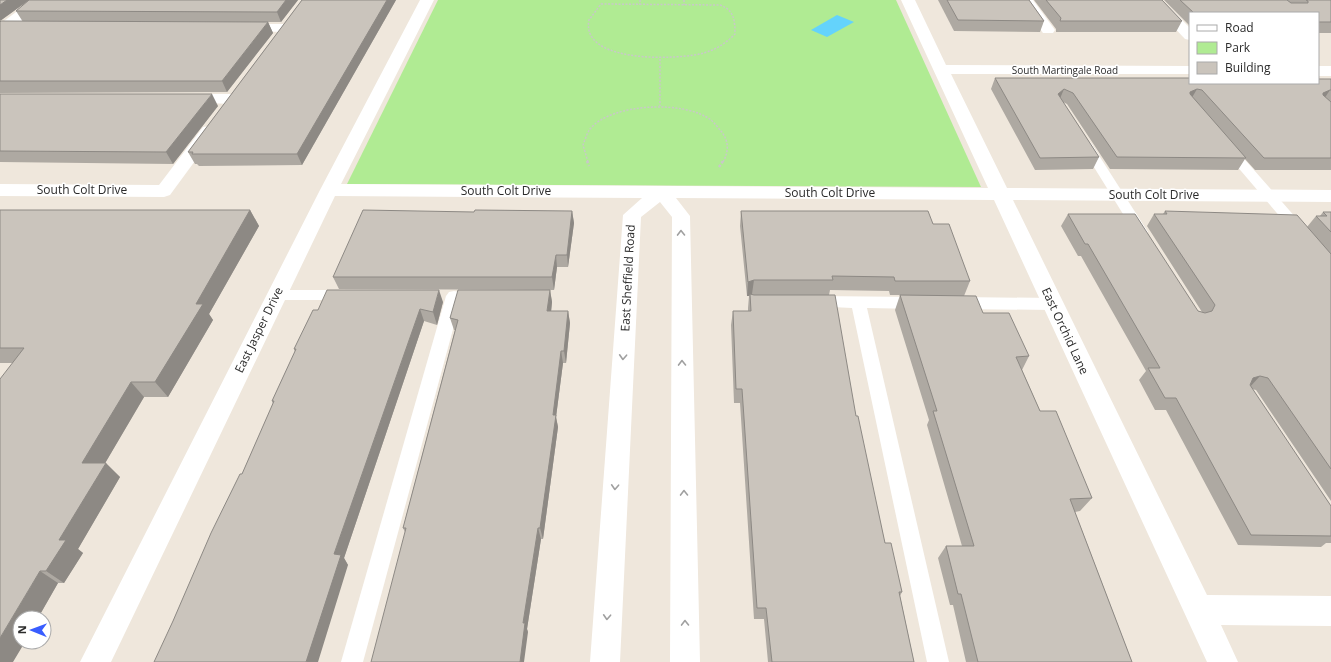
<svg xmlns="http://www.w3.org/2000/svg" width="1331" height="662" viewBox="0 0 1331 662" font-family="'Open Sans',sans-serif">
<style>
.green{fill:#b0eb93}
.water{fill:#64d3fc}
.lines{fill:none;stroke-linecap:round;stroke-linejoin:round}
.path-far1{stroke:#c8c8c8;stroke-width:1.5;stroke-dasharray:2 1.5;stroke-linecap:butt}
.path{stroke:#c8c8c8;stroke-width:2.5;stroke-dasharray:2.5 2;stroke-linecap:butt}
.service{fill:#fff;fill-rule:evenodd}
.minor{fill:#fff;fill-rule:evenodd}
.wall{fill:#aea9a2}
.shaded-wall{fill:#8d8984}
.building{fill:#cac4bc;stroke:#8d8984}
.oneway{stroke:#a0a0a0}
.labels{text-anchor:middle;stroke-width:3;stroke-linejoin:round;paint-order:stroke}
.far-street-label{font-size:10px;fill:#2b2b2b;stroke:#fff}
.street-label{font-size:12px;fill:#2b2b2b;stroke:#fff}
</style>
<rect width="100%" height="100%" fill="#efe7dc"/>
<path class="green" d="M438,0h458l85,187 -634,-3z"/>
<path class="water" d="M837,15l17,7 -27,15 -16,-7z"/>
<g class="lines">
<g class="path-far1">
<path d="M640,0v5"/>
<path d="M684,0v5"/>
<path d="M601,4l119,1c14,5 15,15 15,29 -9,9 -18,15 -31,19 -25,7 -124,11 -115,-33z"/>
<path d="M660,59v47"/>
<path d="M588,162l-5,-17c2,-5 4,-12 7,-16 21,-26 95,-29 121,-9 4,3 7,8 10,11 8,10 8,20 2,31"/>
</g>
<g class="path">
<path d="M587,161l2,5"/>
<path d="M719,167l4,-6"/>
</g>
<g class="service">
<path d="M1085,139l6,4 55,86 2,3 -2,3h-10l-57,-92z"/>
<path d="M1228,144l4,1 72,82 2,3 -2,3h-10l-70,-82 -2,-3z"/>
<path d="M277,290h70l5,1 3,4 -3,4 -5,1h-70l-5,-1 -3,-4 3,-4z"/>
<path d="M454,291l5,1 3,4 -99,366h-22l105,-366 3,-4z"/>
<path d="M816,296l102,1 5,2 3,4 -3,4 -5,2 -51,-1 82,354h-22l-75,-354 -41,-2 -3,-4 3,-4z"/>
<path d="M958,297l95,1 5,2 3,4 -3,4 -5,2 -95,-1 -5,-2 -3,-4 3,-4z"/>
</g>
<g class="minor">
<path d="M32,0h15l-42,34 -5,1v-11z"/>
<path d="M420,0h14l-93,184 647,4 -87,-188h14l31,65 244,1v8h-239l56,114 324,2v12l-318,-2 194,395 124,1v30l-110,-1 17,37h-31l-213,-462 -318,-2 14,18 10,446h-30l2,-445 -12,-15 -19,15 -21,445h-30l33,-447 19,-17 -307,-2 -224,466h-31l240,-472z"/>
<path d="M1019,0h14l22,30 -2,3h-10z"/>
<path d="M1148,0h14l28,28v12l-5,-1z"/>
<path d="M241,24h45l5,1 2,3 -2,3 -5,1 -50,-1 -2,-3 2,-3z"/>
<rect x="1318" y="66" width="13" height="10"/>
<path d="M185,94h48l6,2 2,3 -2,3 -6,2 -54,-2 -2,-3 2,-3z"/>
<path d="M209,126l6,1 2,4 -47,64 -6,2 -164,-1v-12l159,1 44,-58z"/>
</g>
</g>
<g class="wall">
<path d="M0,0h298l-17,22h-13l5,11 -46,59 -227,1v-71h23l-7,-11 9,-8 -25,18z"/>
<path d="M302,0h94l-94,165 -103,1 -2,-2h-2l-7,-12z"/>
<path d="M938,0h91l15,21 -4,11 -86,-1z"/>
<path d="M1034,0h128l20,21 -6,11h-120v-3z"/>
<path d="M1164,0h123l4,3 -4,-3h44v33h-13v-20h-128v13z"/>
<path d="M995,78l336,1v91h-76l-10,-11 -7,11 -128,-1 -43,-65 -4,-2 36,55 -6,12 -58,1 -44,-81z"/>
<path d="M0,94l218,12 -45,58 -173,-2z"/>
<path d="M0,210h250l9,16 -50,88 4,6 -45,77h-24l-39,66 15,14 -42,72 5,4 -19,30h-6l-20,35 -26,-255h-12z"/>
<path d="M572,211l2,12 -6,44h-11l-3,23 -215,-1 -6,-12 141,-65z"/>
<path d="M741,211l192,13 37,57 -6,15 65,60 -7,14 18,41 52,87 -12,13 -5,1 57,150h-166l-13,-57h-3l-12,-47 8,-12h16l-35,-121 2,-5 -34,-110 5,-15h-10l-1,-4 -59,-1 -1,5h-77l104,121 29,127 17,49 -2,4 14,66h-146l-4,-43h-10l-14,-216h-6l-3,-78 2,-14h15v-3l1,-12h-2l-7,-70z"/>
<path d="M1165,211l142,16 9,-11h4l3,-4h8v289l-75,-111 -4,-1 79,117v37h-5l-5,4 -83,-2 -72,-135h-11l-16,-30 7,-9 -65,-115h-3l-17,-30 7,-12 130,97 4,1 -55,-86 7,-12h9z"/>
<path d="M550,290l2,12 -1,9h17l2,12 -4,40h-3l-7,54 2,10 -15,112h-2l-14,90 1,3 -123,-100 -2,-4 52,-198h-1l-4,-12z"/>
<path d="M443,302l-6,23 -13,-4 -80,237 4,7 -175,56 69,-147 31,-70 -1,-3 23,-49 -1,-3 24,-39z"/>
</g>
<g class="shaded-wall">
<path d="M7,0h22l-29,21v-16z"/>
<path d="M286,0h12l-17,22 -4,-10z"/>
<path d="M387,0h9l-94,165 -5,-11z"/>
<path d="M268,22l5,11 -46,59 -5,-11z"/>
<path d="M1064,89l-5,12 -1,-7z"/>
<path d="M1197,89l-7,12 -7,3 7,-12z"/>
<path d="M1330,90l-8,12 1,-9z"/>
<path d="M212,94l6,12 -45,58 -7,-12z"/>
<path d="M250,210l9,16 -50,88 4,6 -45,77 -13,-15 41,-78z"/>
<path d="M572,211l2,12 -6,44 -1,-12z"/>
<path d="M556,255l1,12 -3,23 -2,-13z"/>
<path d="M754,280l-2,14h-2l-1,2h-2l1,-14z"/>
<path d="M439,290l4,12 -6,23 -4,-13z"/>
<path d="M550,290l2,12 -2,21 -3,-12z"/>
<path d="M420,309l4,12 -80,237 4,7 -30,97h-12l28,-108z"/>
<path d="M568,311l2,12 -4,40 -2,-12z"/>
<path d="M561,351l2,12 -7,54 2,10 -15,112 -3,-11 13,-113z"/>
<path d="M1260,376l-11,12 4,-10z"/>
<path d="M131,382l13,15 -47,80 -15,-14z"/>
<path d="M106,463l14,14 -42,72 5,4 -19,30 -18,-12 13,-31z"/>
<path d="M538,528l3,11 -14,90 1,3 -4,30h-4l3,-39z"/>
<path d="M40,571l18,12 -20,35h-18v24h5l-12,20h-13v-24z"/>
</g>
<g class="building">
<path d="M0,0h7l-7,5z"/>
<path d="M29,0h257l-9,12 -261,-1z"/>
<path d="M302,0h85l-90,154h-105l1,-2h-5z"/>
<path d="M947,0h82l15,21 -86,-1z"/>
<path d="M1046,0h116l20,21h-122l1,-3z"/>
<path d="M1180,0h107l4,3h17v-2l-2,-1h25v22h-13v-9h-124z"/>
<path d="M0,22l1,-1 267,1 -46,59h-222z"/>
<path d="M995,78h195v5h128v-4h13v11h-1l-7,3v2l8,7v56h-67l-62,-68 -5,-1 -7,3v2l56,64 -129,-1 -44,-64 -9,-4 -6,5 41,63 -59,1z"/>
<path d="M0,94h212l-46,58 -166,-1z"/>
<path d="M0,210h250l-54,94h7l-48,78h-24l-49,81h24l-47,77h7l-20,31h-6l-40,67v-259l24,-31h-24z"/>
<path d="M363,210l111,2 1,-2 97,1 -5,44h-11l-4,22h-219z"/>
<path d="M741,211h187l5,13h16l21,57h-75l-1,-4 -62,-1 1,4h-79l-6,2z"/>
<path d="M1165,211l132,4 34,39v215l-63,-91 -8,-2 -7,2 -3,7 81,121v30l-80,-1 -75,-137h-11l-17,-30h12l-72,-124h-3l-17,-30h67l63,97 7,2 7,-2 3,-6 -61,-91h13z"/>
<path d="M1323,212h8v20l-15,-16h11z"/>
<path d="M327,290h112l-6,22 -13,-3 -86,245 7,1 -35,107h-152l19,-41 38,-88 29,-59h2l32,-73h-2l24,-52h-2l19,-39h5z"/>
<path d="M458,290h92l-3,21h21l-4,40h-3l-8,64h3l-16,113h-2l-15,95h2l-5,39h-149l35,-134h-3l55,-208 -8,-2z"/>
<path d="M750,294l4,1h81l21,121h2l27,127h6l11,49h-3l15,70h-142l-6,-54h-9l-15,-219h-6l-3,-78h18z"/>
<path d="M900,295l76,1 7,17h26l20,43 -13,1 24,54h16l36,87 -22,1 62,163h-154l-17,-68h-3l-12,-48h28l-41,-135h4z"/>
</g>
<defs><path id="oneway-chevron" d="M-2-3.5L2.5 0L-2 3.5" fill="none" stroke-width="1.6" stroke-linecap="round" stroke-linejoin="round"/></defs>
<g class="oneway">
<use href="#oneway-chevron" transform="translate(681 233) rotate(-91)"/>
<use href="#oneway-chevron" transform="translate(623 357) rotate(93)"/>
<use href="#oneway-chevron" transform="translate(682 363) rotate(-91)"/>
<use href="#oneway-chevron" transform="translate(615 487) rotate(93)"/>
<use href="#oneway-chevron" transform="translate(684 493) rotate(-91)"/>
<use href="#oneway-chevron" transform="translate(607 617) rotate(93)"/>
<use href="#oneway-chevron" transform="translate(685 623) rotate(-91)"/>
</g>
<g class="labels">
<g class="far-street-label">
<text x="1065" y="74">South Martingale Road</text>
</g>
<g class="street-label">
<text x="82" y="194">South Colt Drive</text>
<text x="506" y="195">South Colt Drive</text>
<text x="830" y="197">South Colt Drive</text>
<text x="1154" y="199">South Colt Drive</text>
<text transform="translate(628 278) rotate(-87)" y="4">East Sheffield Road</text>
<text transform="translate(259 330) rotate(-64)" y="4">East Jasper Drive</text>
<text transform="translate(1065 331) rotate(65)" y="4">East Orchid Lane</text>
</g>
</g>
<rect x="1189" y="12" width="130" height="72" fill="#ffffff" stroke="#aaaaaa"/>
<rect x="1197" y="25" width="20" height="6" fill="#ffffff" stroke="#aaaaaa"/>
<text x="1225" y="32" font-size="12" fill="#2b2b2b">Road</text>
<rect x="1197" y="42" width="20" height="12" fill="#b0eb93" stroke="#aaaaaa"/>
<text x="1225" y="52" font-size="12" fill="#2b2b2b">Park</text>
<rect x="1197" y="62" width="20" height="12" fill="#cac4bc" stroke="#aaaaaa"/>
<text x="1225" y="72" font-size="12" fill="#2b2b2b">Building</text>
<g transform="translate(32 630) rotate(271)"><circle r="19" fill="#ffffff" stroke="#aaaaaa"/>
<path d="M0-3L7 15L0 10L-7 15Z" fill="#395dff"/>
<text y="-6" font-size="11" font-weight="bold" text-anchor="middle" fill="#2b2b2b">N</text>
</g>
</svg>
